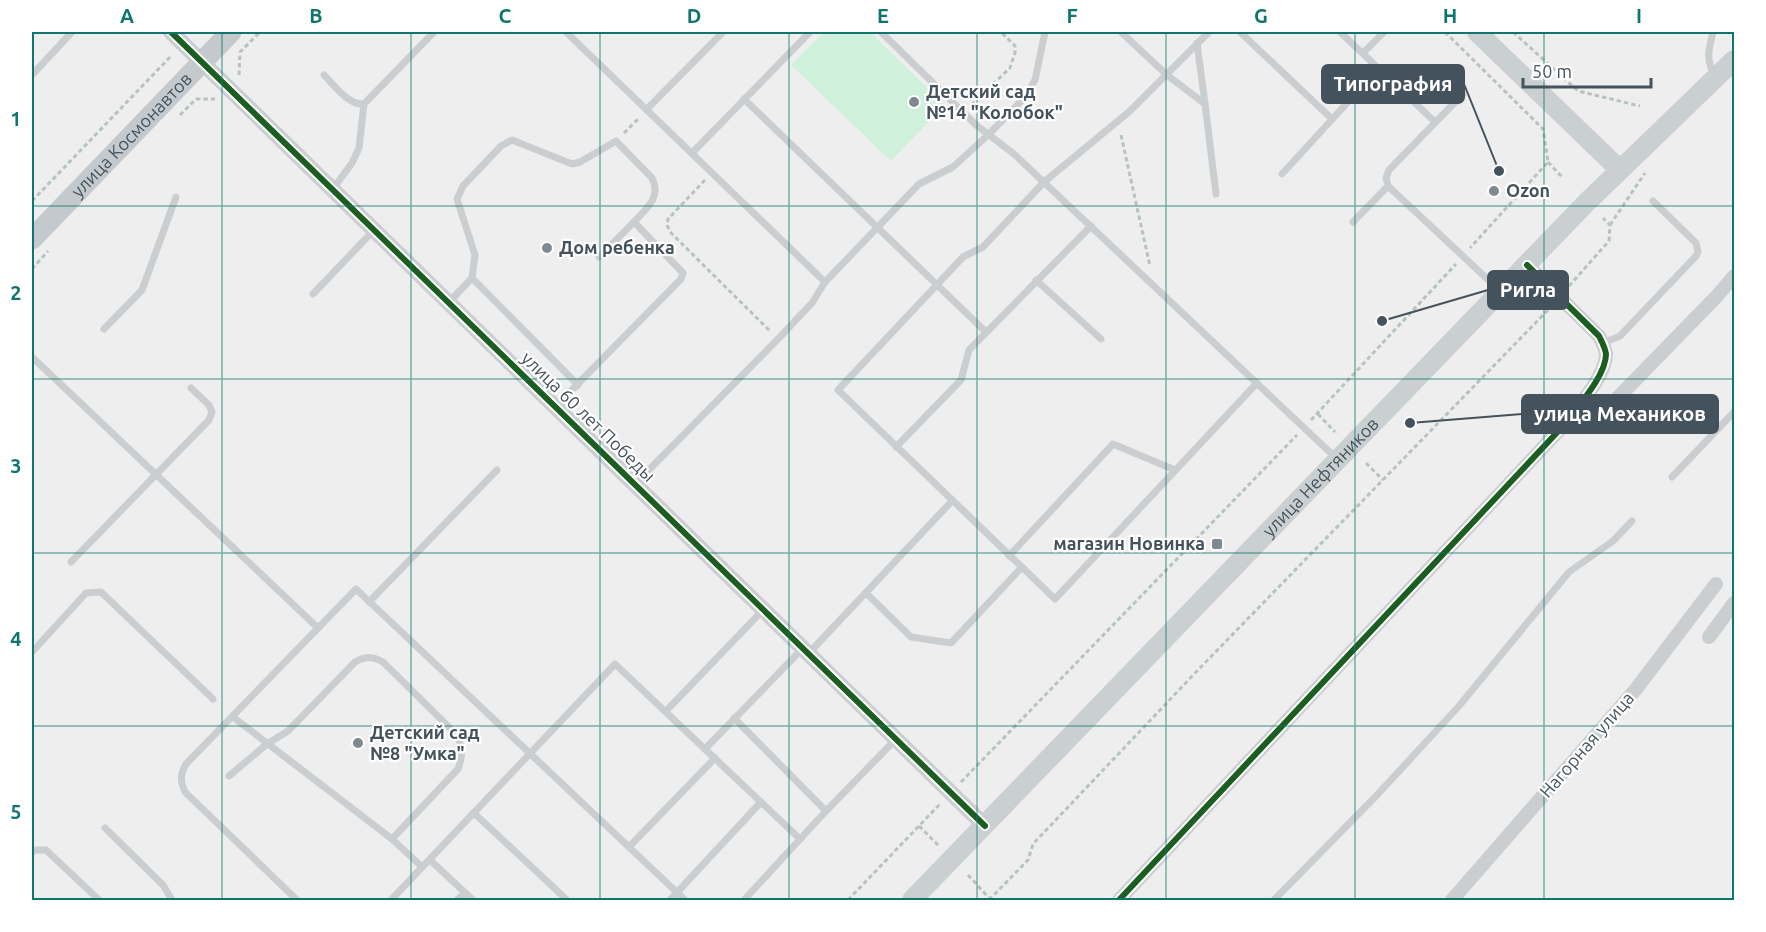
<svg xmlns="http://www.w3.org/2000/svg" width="1766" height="932" viewBox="0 0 1766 932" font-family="Ubuntu,sans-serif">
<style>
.green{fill:#cff1db}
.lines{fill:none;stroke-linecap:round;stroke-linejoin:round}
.path{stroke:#b6c4bf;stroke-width:3;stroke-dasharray:4.5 3;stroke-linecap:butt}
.service{stroke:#caced0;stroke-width:7}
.minor{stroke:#caced0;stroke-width:14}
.tertiary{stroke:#caced0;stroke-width:16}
.secondary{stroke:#cacfd2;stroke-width:20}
.primary{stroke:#c4c9ce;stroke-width:21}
.cycleway-casing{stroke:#fff;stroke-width:10}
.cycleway{stroke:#1b5e20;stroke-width:6}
.grid{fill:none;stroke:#0f766e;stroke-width:1.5;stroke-opacity:0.55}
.poi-dot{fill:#7f8990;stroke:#fff;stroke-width:2}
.labels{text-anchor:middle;stroke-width:4.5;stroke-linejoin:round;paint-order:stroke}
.poi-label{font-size:18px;font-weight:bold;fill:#43525d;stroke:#fff;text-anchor:start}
.street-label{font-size:18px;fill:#43525d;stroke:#fff}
.leader{fill:none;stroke:#43525d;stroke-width:2}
.callout-dot{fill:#43525d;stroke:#fff;stroke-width:2}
.callout{fill:#43525d;stroke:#43525d;stroke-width:2}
.callout-label{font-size:20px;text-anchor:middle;font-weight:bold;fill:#fff}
.neatline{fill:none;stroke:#0f766e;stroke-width:2}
.grid-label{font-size:20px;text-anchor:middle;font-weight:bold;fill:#0f766e}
</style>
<rect width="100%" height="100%" fill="#efeeee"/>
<path class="green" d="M824,32h46l75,73 -54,56 -100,-96z"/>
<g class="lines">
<g class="path">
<path d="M1445,32l98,97 5,33 -78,86"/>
<path d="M1513,32l65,59 62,15"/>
<path d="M239,75l1,-23 20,-20"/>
<path d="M971,105l39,-37 5,-15v-7l-14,-14"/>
<path d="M180,115l16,-16h19"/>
<path d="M624,133l14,-14"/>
<path d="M1121,135l29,131"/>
<path d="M1548,162l14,15"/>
<path d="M705,180l-37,39 -1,6 3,7 101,100"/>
<path d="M32,201l140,-146"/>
<path d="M1610,225l35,-52"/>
<path d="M32,269l16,-18"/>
<path d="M1569,286l40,-45 1,-16 -7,-7"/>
<path d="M1318,414l17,18"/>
<path d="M1311,420l145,-156"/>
<path d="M1366,463l17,17"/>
<path d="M961,782l336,-347"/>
<path d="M919,826l21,21"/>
<path d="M968,875l22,24"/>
<path d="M848,900l92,-96"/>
<path d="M989,900l39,-40 5,-16 165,-174 351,-361"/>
</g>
<g class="service">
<path d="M566,32l259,250"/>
<path d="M881,32l95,93 38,29 322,304"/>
<path d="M1121,32l46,43 38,29 11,90"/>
<path d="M1209,32l-79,79 -86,71 -61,65 -20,10 -125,133 217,209 202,-216"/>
<path d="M1240,32l92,87"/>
<path d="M1340,32l95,90"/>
<path d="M1713,32c-4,16 -8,28 2,43"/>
<path d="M1197,43l8,61"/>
<path d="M1363,53l21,-21"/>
<path d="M32,75l40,-43"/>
<path d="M324,75c11,11 24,30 40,29l70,-72"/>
<path d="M1463,94l-74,76 -3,8 2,8 111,104"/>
<path d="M744,99l242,233"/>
<path d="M647,109l76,-77"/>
<path d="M692,153l118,-121"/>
<path d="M1282,174l97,-106"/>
<path d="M333,189l19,-26 7,-15 5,-44"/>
<path d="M1353,222l35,-36"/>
<path d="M1036,280l65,59"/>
<path d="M313,294l60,-63"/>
<path d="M449,302l23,-24"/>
<path d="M104,329l38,-39 34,-93"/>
<path d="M1603,343l17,-7 76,-80 2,-4 -2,-9 -43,-42"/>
<path d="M32,357l286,271"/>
<path d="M578,385l-106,-107 3,-23 -18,-56 6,-13 38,-40 11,-6 60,24 8,-2 36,-21 36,37c10,19 -6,31 -18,44"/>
<path d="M556,406l125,-127 2,-6 -49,-51 -35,35"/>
<path d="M896,447l65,-67 8,-30 122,-124"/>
<path d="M1672,477l62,-65"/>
<path d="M635,484l143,-145 34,-36 13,-21 94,-98 34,-17 35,-32 37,-38 10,-17 10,-48"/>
<path d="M1009,556l104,-112 62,26"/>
<path d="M71,562l138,-142 3,-8 -3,-7 -18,-17"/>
<path d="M866,593l45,44 40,6 71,-76"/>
<path d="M369,602l128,-132"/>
<path d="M32,652l54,-59 15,-1 112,107"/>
<path d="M809,653l143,-152"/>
<path d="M666,711l98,-102"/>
<path d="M233,717l159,122 30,28"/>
<path d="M734,718l92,93"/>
<path d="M705,749l98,-101"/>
<path d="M229,776l38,-32 21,-13 67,-69c11,-6 17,-6 28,0l74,73c6,13 6,21 1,34l-66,70"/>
<path d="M474,813l93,87"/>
<path d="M105,828l58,57 9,15"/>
<path d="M629,847l86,-89"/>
<path d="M32,852l3,-2h11l53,50"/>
<path d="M430,860l43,40"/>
<path d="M297,900l-112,-108c-5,-11 -5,-17 1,-28l170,-175 329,311"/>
<path d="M391,900l224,-236 185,175"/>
<path d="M457,900l8,-7"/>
<path d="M670,900l91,-98"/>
<path d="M744,900l82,-89 70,-72"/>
<path d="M1274,900l104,-106 81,-88 110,-134 44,-31 19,-20"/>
</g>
<g class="minor">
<path d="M1577,408l12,7h12l116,-119 17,-20"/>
<path d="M1709,637l25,-34"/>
<path d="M1119,900l446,-476c12,-17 41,-48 41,-70 -1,-7 -4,-12 -7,-18l-72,-71"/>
<path d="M1452,900l184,-211 80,-105"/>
</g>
<path class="tertiary" d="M171,32l814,794"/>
<g class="secondary">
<path d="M1477,32l142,137"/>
<path id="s1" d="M912,900l675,-698 147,-142"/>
</g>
<path class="primary" id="s2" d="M32,239l199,-207"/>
<g class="cycleway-casing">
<g id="cycleway">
<path d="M171,32l814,794"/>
<path d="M1119,900l446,-476c12,-17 41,-48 41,-70 -1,-7 -4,-12 -7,-18l-72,-71"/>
</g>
</g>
<use href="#cycleway" class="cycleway"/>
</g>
<path class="grid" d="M222,32v868M411,32v868M600,32v868M789,32v868M977,32v868M1166,32v868M1355,32v868M1544,32v868M32,206h1702M32,379h1702M32,553h1702M32,726h1702"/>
<g class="poi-dot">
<circle cx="914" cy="102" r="6"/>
<circle cx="1494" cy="191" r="6"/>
<circle cx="547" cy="248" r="6"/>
<rect x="1211" y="538" width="12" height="12" rx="3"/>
<circle cx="358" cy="743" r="6"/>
</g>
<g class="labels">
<g class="poi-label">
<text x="926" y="98">Детский сад<tspan x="926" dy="21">№14 "Колобок"</tspan></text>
<text x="1506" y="197">Ozon</text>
<text x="559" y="254">Дом ребенка</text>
<text x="1205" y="550" text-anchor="end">магазин Новинка</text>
<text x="370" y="739">Детский сад<tspan x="370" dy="21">№8 "Умка"</tspan></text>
</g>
<g class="street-label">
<text dy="6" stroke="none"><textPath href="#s2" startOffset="144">улица Космонавтов</textPath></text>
<text transform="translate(588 417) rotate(44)" y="6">улица 60 лет Победы</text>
<text dy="6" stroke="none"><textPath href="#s1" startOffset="588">улица Нефтяников</textPath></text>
<text transform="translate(1587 745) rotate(-49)" y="6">Нагорная улица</text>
</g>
</g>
<path class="leader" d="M1499 171L1464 84M1382 321L1488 290M1410 423L1522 414"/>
<g class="callout-dot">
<circle cx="1499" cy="171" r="6"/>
<circle cx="1382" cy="321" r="6"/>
<circle cx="1410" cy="423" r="6"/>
</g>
<g class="callout">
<rect x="1322" y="65" width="142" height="38" rx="6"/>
<rect x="1488" y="271" width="80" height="38" rx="6"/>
<rect x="1522" y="395" width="196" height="38" rx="6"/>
</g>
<g class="callout-label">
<text x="1393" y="91">Типография</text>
<text x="1528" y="297">Ригла</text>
<text x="1620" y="421">улица Механиков</text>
</g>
<rect width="1766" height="932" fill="none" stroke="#ffffff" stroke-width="66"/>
<path d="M1523 78v9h128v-9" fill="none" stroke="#43525d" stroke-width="3"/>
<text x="1532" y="78" font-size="18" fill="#43525d" stroke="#ffffff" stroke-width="4.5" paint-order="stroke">50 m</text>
<rect x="33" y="33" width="1700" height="866" class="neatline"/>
<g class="grid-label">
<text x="127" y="23">A</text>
<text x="316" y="23">B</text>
<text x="505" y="23">C</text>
<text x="694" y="23">D</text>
<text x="883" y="23">E</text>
<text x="1072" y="23">F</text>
<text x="1261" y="23">G</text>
<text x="1450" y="23">H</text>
<text x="1639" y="23">I</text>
<text x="16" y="126">1</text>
<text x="16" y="300">2</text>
<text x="16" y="473">3</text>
<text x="16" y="646">4</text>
<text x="16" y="819">5</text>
</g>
</svg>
